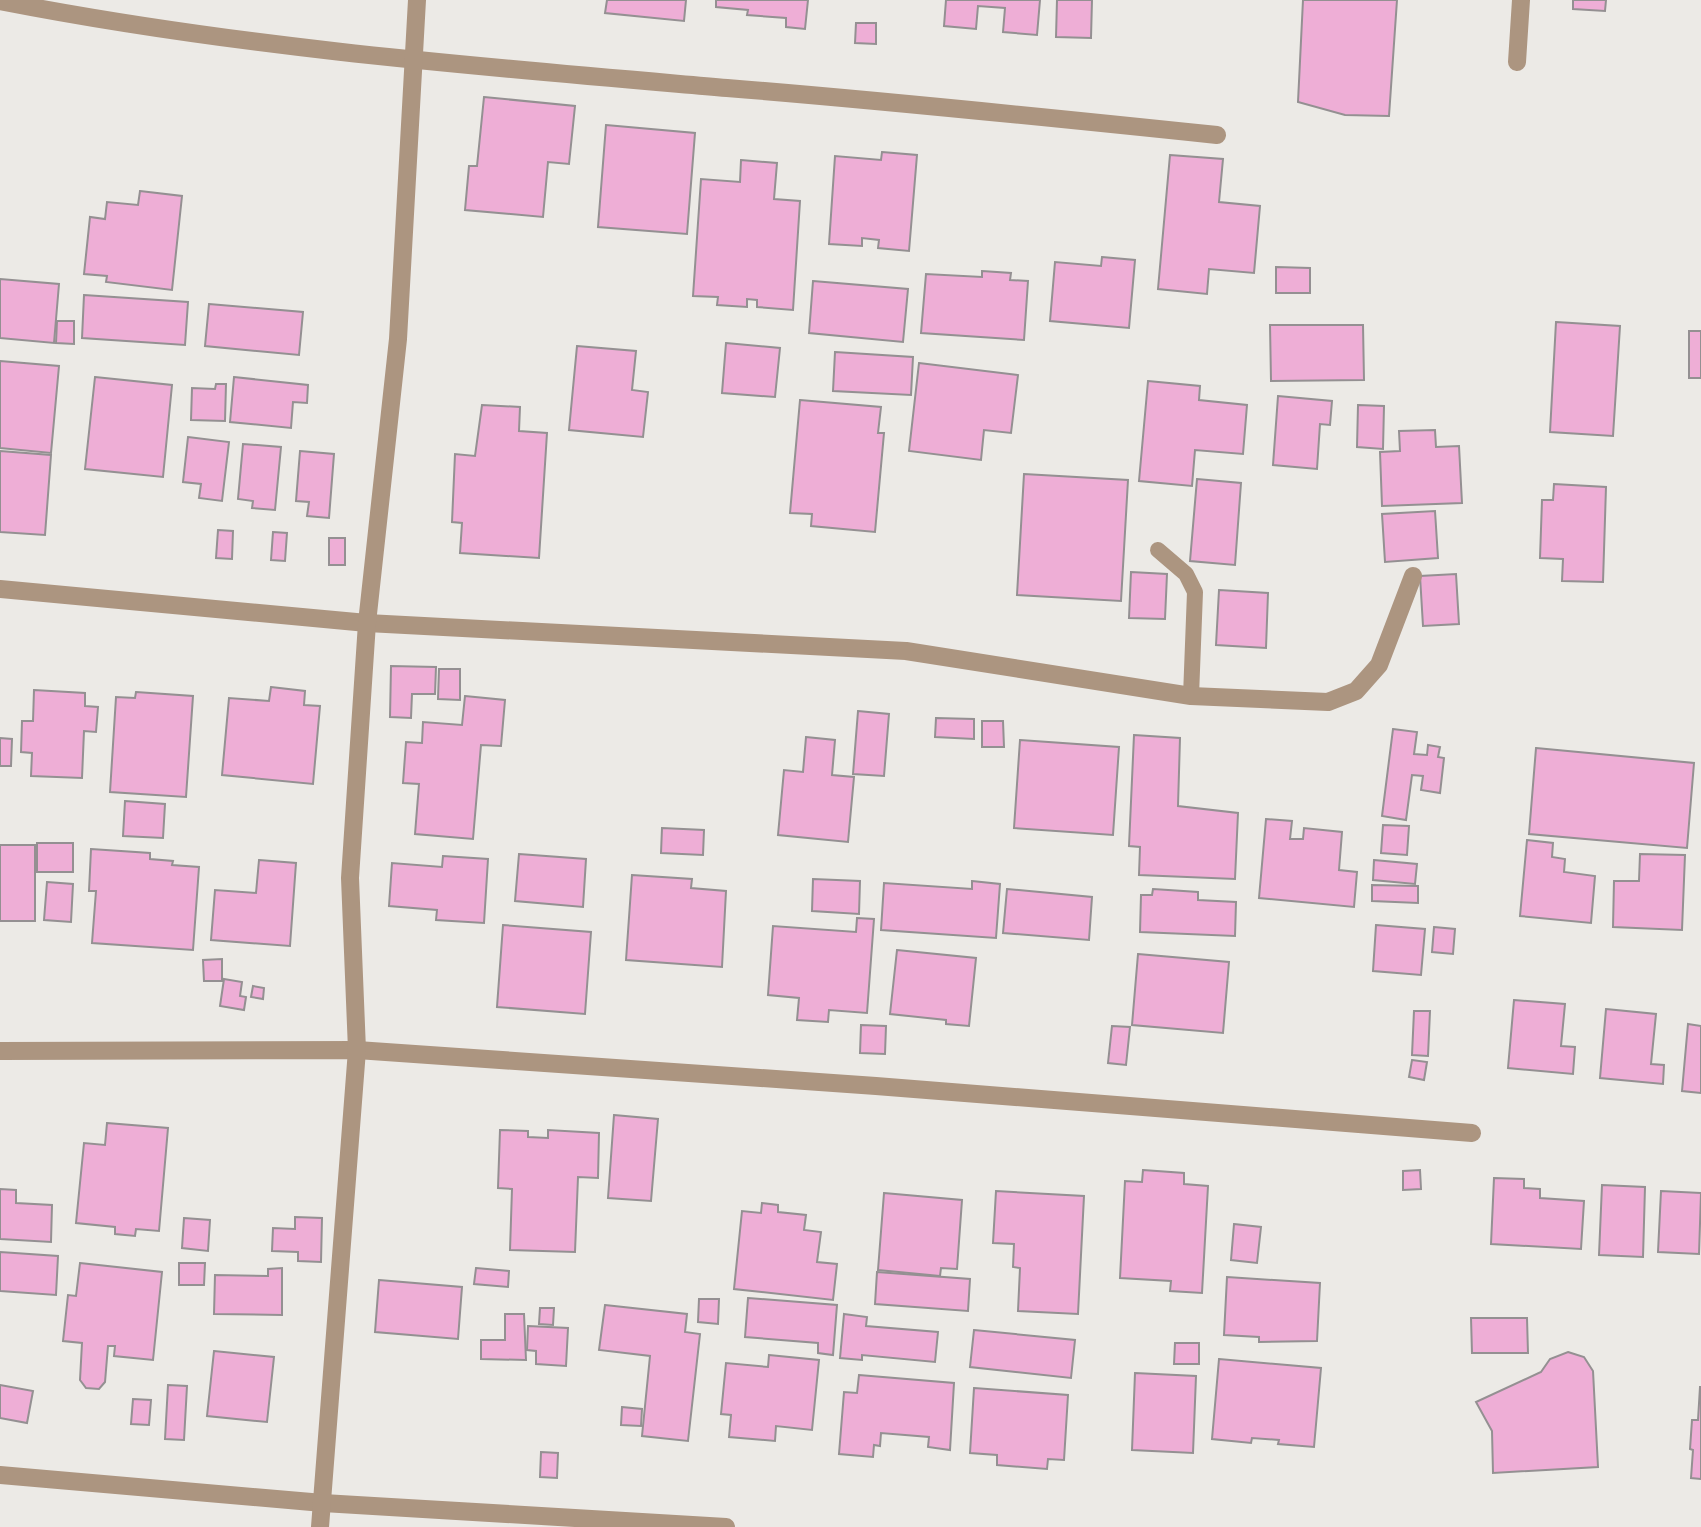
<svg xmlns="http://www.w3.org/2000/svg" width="1701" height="1527" viewBox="0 0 1701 1527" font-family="'Times New Roman',serif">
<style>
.building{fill:#eeaed6;stroke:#949092;stroke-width:2}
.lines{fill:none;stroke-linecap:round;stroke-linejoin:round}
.lane{stroke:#ac9580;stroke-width:16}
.street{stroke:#ac9580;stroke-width:18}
</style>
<rect width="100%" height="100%" fill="#eceae6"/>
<g class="building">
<path d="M607,0h79l-2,21 -79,-8z"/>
<path d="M716,0h92l-3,29 -19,-2v-9l-39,-3 1,-5 -32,-3z"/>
<path d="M946,0h94l-3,35 -34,-3 2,-24 -27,-2 -2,23 -32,-3z"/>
<path d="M1057,0h35l-1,38 -35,-1z"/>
<path d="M1303,0h94l-8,116 -44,-1 -47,-13z"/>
<path d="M1573,0h33l-1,11 -32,-2z"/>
<path d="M856,23h20v21l-21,-1z"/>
<path d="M484,97l91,9 -6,58 -21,-2 -5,55 -78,-7 4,-44h8z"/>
<path d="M606,125l89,8 -8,101 -89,-7z"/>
<path d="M882,152l35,3 -8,96 -31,-3 1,-8 -17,-2v8l-33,-2 6,-88 46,4z"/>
<path d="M1170,155l53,4 -4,43 41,4 -6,67 -45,-4 -2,25 -49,-5z"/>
<path d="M741,160l36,3 -3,36 26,2 -7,109 -36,-3v-7l-10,-1v8l-30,-2 1,-8 -25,-1 8,-117 39,3z"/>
<path d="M140,191l42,5 -10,94 -66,-8 1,-6 -23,-2 6,-57 15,2 2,-17 31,3z"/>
<path d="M1102,257l33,3 -6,68 -79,-7 5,-59 46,4z"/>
<path d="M1276,267l34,1v25h-34z"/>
<path d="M982,271l29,2 -1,7 18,1 -4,59 -103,-7 5,-59 56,3z"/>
<path d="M0,279l59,5 -5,59 -54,-5z"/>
<path d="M813,281l95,8 -5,53 -94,-9z"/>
<path d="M84,295l104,7 -3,43 -103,-7z"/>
<path d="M209,304l94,8 -4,43 -94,-9z"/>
<path d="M57,321h17v23l-18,-1z"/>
<path d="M1556,322l64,4 -7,110 -63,-4z"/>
<path d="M1270,325h93l1,55 -93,1z"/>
<rect x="1689" y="331" width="12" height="47"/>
<path d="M726,343l54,5 -5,49 -53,-4z"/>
<path d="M577,346l59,5 -4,39 16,2 -5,45 -74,-7z"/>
<path d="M835,352l78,5 -2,38 -78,-4z"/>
<path d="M0,361l59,5 -8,87 -51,-5z"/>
<path d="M919,363l99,12 -7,58 -27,-3 -3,30 -72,-9z"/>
<path d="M95,377l77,8 -9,92 -78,-8z"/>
<path d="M234,377l74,8 -1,18 -14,-1 -2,26 -61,-6z"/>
<path d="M1148,381l52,5 -1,14 48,5 -4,49 -48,-4 -3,36 -53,-5z"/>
<path d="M216,384h10l-1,37 -34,-1 1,-32 23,1z"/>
<path d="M1278,396l54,5 -2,24 -10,-1 -3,45 -44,-4z"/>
<path d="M800,400l81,7 -3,26h6l-9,99 -64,-6 1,-12 -22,-1z"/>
<path d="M482,405l38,2 -1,24 28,2 -8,125 -79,-5 2,-30 -10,-1 3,-68 20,2z"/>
<path d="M1358,405l26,1 -1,43 -26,-2z"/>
<path d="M1435,430l1,17 23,-1 3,57 -80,3 -2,-54 20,-1 -1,-20z"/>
<path d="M188,437l41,5 -7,59 -23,-3 2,-14 -18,-2z"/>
<path d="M243,444l38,3 -6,63 -23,-2 1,-7 -15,-2z"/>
<path d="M0,451l51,4 -6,80 -45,-3z"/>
<path d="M300,451l34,3 -5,64 -22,-2 2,-14 -13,-1z"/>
<path d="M1024,474l104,6 -7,121 -104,-6z"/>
<path d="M1197,479l44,4 -6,82 -45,-4z"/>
<path d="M1554,484l52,3 -3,95 -41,-1 1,-22 -23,-1 2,-58h11z"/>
<path d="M1435,511l3,47 -53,4 -3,-48z"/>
<path d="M218,530l15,1 -1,28 -16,-1z"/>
<path d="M273,532l14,1 -2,28 -14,-1z"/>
<rect x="329" y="538" width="16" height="27"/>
<path d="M1131,572l36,2 -2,45 -36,-1z"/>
<path d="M1456,574l3,50 -36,2 -3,-50z"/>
<path d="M1219,590l49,3 -2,55 -50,-3z"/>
<path d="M391,666l45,1 -1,27h-23l-1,24 -21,-1z"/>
<path d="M439,669h21v31l-22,-1z"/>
<path d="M271,687l34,4 -1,14 16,1 -7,78 -91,-9 7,-77 40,3z"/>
<path d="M34,690l51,3v13l13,1 -2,25 -12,-1 -2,47 -51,-2 1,-23 -11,-1 1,-31h11z"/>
<path d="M136,692l57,4 -7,101 -76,-5 6,-95 19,1z"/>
<path d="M465,696l40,4 -4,46 -20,-1 -8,94 -58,-5 4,-50 -16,-1 3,-41 16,1 1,-21 39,3z"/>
<path d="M858,711l31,3 -5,62 -31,-2z"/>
<path d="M936,718l38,1v20l-39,-2z"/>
<path d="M982,721h21l1,26h-22z"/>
<path d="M1393,729l24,3 -3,22 13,1 1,-10 12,2 -2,10 6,1 -4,35 -19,-3 2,-14 -11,-1 -6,45 -24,-4z"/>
<path d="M1134,735l46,3 -2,68 60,7 -3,66 -96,-4 1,-28 -11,-1z"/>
<path d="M806,737l29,3 -3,35 22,2 -6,65 -70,-7 6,-65 19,2z"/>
<path d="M0,738l12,1 -1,27h-11z"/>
<path d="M1020,740l99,7 -6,88 -99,-7z"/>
<path d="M1536,748l158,15 -7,85 -158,-14z"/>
<path d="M125,801l40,3 -2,34 -40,-2z"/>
<path d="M1266,819l26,2 -2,18h13l1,-11 38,4 -3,38 18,2 -3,35 -95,-9z"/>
<path d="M1383,825l26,1 -2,29 -26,-2z"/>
<path d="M662,828l42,2 -1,25 -42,-2z"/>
<path d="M1527,840l26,3 -1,14 13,2 -1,13 31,4 -4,47 -71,-7z"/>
<rect x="37" y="843" width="36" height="29"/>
<rect x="0" y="845" width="35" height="76"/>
<path d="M91,849l59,4v6l23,2 -1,4 27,2 -6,83 -101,-7 4,-52h-7z"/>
<path d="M519,854l67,5 -3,48 -68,-6z"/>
<path d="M1640,854l45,1 -3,75 -69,-3 1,-46h25z"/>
<path d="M443,856l45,3 -4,64 -48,-3 1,-10 -48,-4 3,-43 50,4z"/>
<path d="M259,860l37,3 -6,83 -79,-6 4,-50 41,3z"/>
<path d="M1374,860l43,4 -2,20 -42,-4z"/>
<path d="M632,875l60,4 -1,9 35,3 -4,76 -96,-7z"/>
<path d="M813,879l47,2 -1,33 -47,-3z"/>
<path d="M972,881l28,3 -4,54 -115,-8 3,-47 88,6z"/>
<path d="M47,882l26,2 -2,38 -27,-2z"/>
<path d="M1372,885l46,1v17l-46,-2z"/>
<path d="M1007,889l85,8 -3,43 -86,-7z"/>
<path d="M1153,889l45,3v8l38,2 -1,34 -95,-4 1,-37h11z"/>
<path d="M857,918l17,1 -7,94 -38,-3 -1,12 -31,-2 2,-22 -31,-3 5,-69 83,6z"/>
<path d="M503,925l88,7 -6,82 -88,-7z"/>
<path d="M1376,925l49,4 -4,46 -48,-4z"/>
<path d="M1434,927l21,2 -2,25 -21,-2z"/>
<path d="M897,950l79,8 -7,68 -23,-2v-4l-56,-6z"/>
<path d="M1138,954l91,8 -6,71 -91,-8z"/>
<path d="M222,959v22h-18l-1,-21z"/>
<path d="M224,979l18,3 -2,14 6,1 -2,13 -24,-4z"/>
<path d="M253,986l11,2 -1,11 -12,-2z"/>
<path d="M1514,1000l51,4 -4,42 14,1 -2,27 -65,-6z"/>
<path d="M1606,1009l50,5 -5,50 13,1 -1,19 -63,-6z"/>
<path d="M1414,1011h16l-2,45 -16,-1z"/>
<path d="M1688,1024l13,2v67l-19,-2z"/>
<path d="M861,1025l25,1 -1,28 -25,-1z"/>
<path d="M1112,1026l18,1 -4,38 -18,-2z"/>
<path d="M1412,1060l15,2 -3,18 -15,-3z"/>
<path d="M614,1115l44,4 -7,82 -43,-3z"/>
<path d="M107,1123l61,5 -9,103 -23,-2 -1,7 -20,-2v-7l-39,-4 8,-80 21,2z"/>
<path d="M500,1130l28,1v6l20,1v-8l51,3 -1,45 -20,-1 -3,75 -65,-2 2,-61 -14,-1z"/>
<path d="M1143,1170l41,3v11l24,2 -6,107 -32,-2 1,-10 -51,-3 5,-97 17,1z"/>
<path d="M1420,1170l1,19 -18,1v-19z"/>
<path d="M1494,1178l30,1v9l16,1v9l44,3 -3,48 -90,-5z"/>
<path d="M1602,1185l43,2 -2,70 -44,-2z"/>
<path d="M0,1189l16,1v13l36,2 -1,37 -51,-3z"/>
<path d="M996,1191l88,5 -6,118 -60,-3 2,-43 -7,-1 1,-23 -21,-1z"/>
<path d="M1661,1191l40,2 -2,61 -41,-2z"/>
<path d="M884,1193l78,7 -5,69 -16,-1 -1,8 -62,-6z"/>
<path d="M762,1203l16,2v7l28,3 -2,15 17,2 -4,30 20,2 -4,36 -99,-11 8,-78 19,2z"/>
<path d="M295,1217l27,1 -1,44 -23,-1v-9l-26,-1 1,-23 22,1z"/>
<path d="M184,1218l26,2 -2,31 -26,-3z"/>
<path d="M1234,1224l27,3 -4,36 -26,-3z"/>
<path d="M0,1252l58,4 -2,39 -56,-4z"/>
<path d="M80,1263l82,9 -9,88 -39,-4 1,-10h-7l-3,36 -6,7 -13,-1 -6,-8 2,-37 -19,-2 5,-46 8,1z"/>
<path d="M179,1263h26l-1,22h-25z"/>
<path d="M282,1268v47l-68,-1 1,-39 53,1v-7z"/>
<path d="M476,1268l33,3 -1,16 -34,-3z"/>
<path d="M877,1272l93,7 -2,32 -93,-7z"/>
<path d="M1227,1277l93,6 -3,58 -58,1v-5l-35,-2z"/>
<path d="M379,1280l83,7 -4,52 -83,-7z"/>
<path d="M748,1298l89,7 -4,50 -15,-2v-10l-73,-6z"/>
<path d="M699,1299h20l-1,25 -20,-2z"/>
<path d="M605,1305l82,9 -2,18 15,2 -12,107 -46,-5 8,-80 -51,-6z"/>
<path d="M540,1308h14l-1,17 -14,-1z"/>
<path d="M505,1314h19l2,46 -45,-1v-19h24z"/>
<path d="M844,1314l23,3 -1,9 72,6 -3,30 -73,-7v5l-22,-2z"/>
<path d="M1471,1318h56l1,35h-56z"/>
<path d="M528,1326l40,2 -2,38 -30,-2v-13l-9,-1z"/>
<path d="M974,1330l101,10 -4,38 -101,-11z"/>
<path d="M1175,1343h24v21h-25z"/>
<path d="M214,1351l60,6 -7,65 -60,-6z"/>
<path d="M1568,1352l16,5 9,14 5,96 -105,6 -1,-42 -16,-29 65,-30 9,-13z"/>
<path d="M769,1355l50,5 -7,70 -36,-4 -1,15 -46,-4 2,-22 -10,-1 5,-51 42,4z"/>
<path d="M1219,1359l102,9 -7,79 -36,-3 1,-4 -27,-2 -1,5 -39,-4z"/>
<path d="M1135,1373l61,3 -3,77 -61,-3z"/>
<path d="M859,1375l95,8 -4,67 -22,-3 1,-10 -48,-4 -1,13 -6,-1 -1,12 -34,-3 5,-62 13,1z"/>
<path d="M0,1385l33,6 -6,32 -27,-5z"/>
<path d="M168,1385l19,1 -3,54 -19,-1z"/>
<path d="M1700,1387h1v92l-10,-1 2,-28 -3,-1 2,-29h6z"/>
<path d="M974,1388l94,7 -4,65 -16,-1 -1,10 -50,-4v-10l-27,-2z"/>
<path d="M133,1399l18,1 -2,25 -18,-1z"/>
<path d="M622,1407l20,2 -1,17 -20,-1z"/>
<path d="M541,1452l17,1 -1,25 -17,-1z"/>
</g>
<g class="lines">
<path class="lane" d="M1158,550l28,24 9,18 -4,104"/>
<g class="street">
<path d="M0,1c240,47 484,66 727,87 164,13 327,30 490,47"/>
<path d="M1517,62l4,-62"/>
<path d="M0,589l367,34 539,28 285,45 137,6 28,-11 23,-26 34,-89"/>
<path d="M0,1051l357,-1 519,36 596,47"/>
<path d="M0,1475l323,28 403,24"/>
<path d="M320,1527l37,-477 -7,-172 17,-255 31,-284 19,-339"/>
</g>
</g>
</svg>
